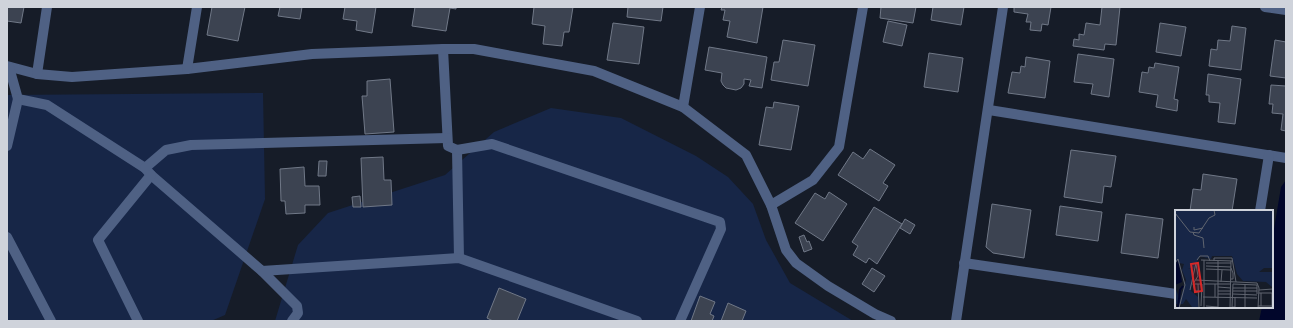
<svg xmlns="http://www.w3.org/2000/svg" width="1293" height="328" viewBox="0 0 1293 328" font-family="Commissioner,sans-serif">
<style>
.green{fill:#172647}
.water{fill:#01062b}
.building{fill:#3c4351;stroke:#707887}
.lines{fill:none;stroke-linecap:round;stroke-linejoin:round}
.minor{stroke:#4f6184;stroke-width:10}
.inset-river{fill:none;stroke:#01062b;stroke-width:2}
.inset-road{fill:none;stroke:#606570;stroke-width:1}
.view{fill:#d62828;fill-opacity:0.15;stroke:#d62828;stroke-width:2}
.inset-edge{fill:none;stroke:#cfd3db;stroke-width:2}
</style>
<rect width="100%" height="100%" fill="#161c28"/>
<g class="green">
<path d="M263,93l2,106 -40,116 -14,6h-204v-226z"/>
<path d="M551,108l70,10 75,38 32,21 25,27 13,36 24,43 63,38h-578l23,-76 30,-32 117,-38 49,-43z"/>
</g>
<path class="water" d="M1286,180v141h-27l3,-14h10v-66l9,-54z"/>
<g class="building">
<path d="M7,7h17l-3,16 -14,-2z"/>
<path d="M212,7h33l-7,34 -31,-6z"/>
<path d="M280,7h22l-2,12 -22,-3z"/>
<path d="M345,7h31l-4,26 -16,-3 1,-9 -14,-2z"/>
<path d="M415,7h41v2l-6,-1 -4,23 -34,-5z"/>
<path d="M534,7h39l-4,25h-5l-2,14 -19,-2 2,-18 -13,-2z"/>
<path d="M628,7h35l-2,14 -34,-4z"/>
<path d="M722,7h41l-6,36 -30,-6 3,-16 -7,-1 2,-10h-4z"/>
<path d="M881,7h35l-3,16 -33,-5z"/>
<path d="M933,7h31l-3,18 -30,-5z"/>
<path d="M1014,7h37l-3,18 -6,-1 -1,7 -11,-1 1,-8h-5l2,-8 -14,-2z"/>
<path d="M1102,7h18l-4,38 -11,-1 -1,6 -31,-4 1,-7 5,1v-6l5,1 2,-12 14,2z"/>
<path d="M888,21l19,4 -5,21 -19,-4z"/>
<path d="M613,23l31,4 -5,37 -32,-4z"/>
<path d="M1160,23l26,4 -5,29 -25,-4z"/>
<path d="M1232,26l14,2 -5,42 -32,-4 2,-17 6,1 1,-10 12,1z"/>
<path d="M783,40l32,5 -7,41 -37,-6 3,-18h5z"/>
<path d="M1275,40l11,2v36l-16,-2z"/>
<path d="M709,47l58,10 -5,31 -13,-2 2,-6 -7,-1v5l-3,4 -5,2 -10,-2 -3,-3 -2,-4 1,-8 -17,-3z"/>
<path d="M929,53l34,5 -5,34 -34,-5z"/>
<path d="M1078,54l36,5 -5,38 -18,-3 2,-10 -19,-2z"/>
<path d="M1026,57l24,4 -5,37 -37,-5 4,-21 8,1 1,-7 4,1z"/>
<path d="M1155,63l24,4 -5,32 4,1 -1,11 -21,-4 2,-12 -19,-3 3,-20 6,1 1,-6 5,1z"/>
<path d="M1208,74l33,5 -6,45 -17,-2 2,-19 -11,-1v-7h-3z"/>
<path d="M390,79l4,53 -29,2 -3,-38h5v-15z"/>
<path d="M1271,85l15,1v45l-5,-1 2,-16 -11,-1 1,-9h-4z"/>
<path d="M774,102l25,4 -8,44 -32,-5 7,-38 7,1z"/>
<path d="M870,149l25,16 -12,18 5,3 -9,15 -41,-26 15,-23 10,7z"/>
<path d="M1071,150l45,6 -5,31 -7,-1 -2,17 -38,-6z"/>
<path d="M383,157l1,23h7l1,25 -29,2 -2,-49z"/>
<path d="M319,161h8l-1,15h-8z"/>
<path d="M304,167l1,19h14l1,19h-15v8l-19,1 -1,-13h-4l-1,-32z"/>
<path d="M1203,174l34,5 -5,32h-42l3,-22 8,1z"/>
<path d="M829,192l18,12 -24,37 -28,-18 20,-30 10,6z"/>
<path d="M360,196l1,11h-8l-1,-10z"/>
<path d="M992,204l39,6 -7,48 -31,-5 -7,-6z"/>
<path d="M1060,206l42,6 -4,29 -42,-6z"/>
<path d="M874,207l28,17 -25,40 -8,-6 -3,5 -13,-8 5,-9 -6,-4z"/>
<path d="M1126,214l37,5 -5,39 -37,-5z"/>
<path d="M905,219l10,6 -5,9 -10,-6z"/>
<path d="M804,235l3,7 2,-1 3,8 -8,3 -5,-15z"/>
<path d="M872,268l13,8 -11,16 -12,-8z"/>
<path d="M499,288l27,11 -9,22h-24l-6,-3z"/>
<path d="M700,296l15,6 -5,12 4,2 -2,5h-21z"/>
<path d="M728,303l18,8 -4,10h-21z"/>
</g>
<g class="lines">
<g class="minor">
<path d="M1265,7l21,3"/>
<path d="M443,49l5,97 9,4 2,108"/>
<path d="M7,66l30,8 35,3 115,-8 125,-15 131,-5h31l120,22 89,36 63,48 25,50 15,45 10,13 32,23 47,28 16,7"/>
<path d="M9,67l9,32 29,6 98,63 6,7 111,96 197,-13 178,63"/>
<path d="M187,69l10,-62"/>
<path d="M37,74l10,-67"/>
<path d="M683,107l17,-100"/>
<path d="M989,110l297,48"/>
<path d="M7,146l11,-47"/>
<path d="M457,150l35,-6 228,78 1,7 -41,92"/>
<path d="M145,168l21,-18 25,-5 256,-7"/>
<path d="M771,205l42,-25 26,-33 24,-140"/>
<path d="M1260,211l9,-56"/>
<path d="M7,237l44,84"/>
<path d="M964,263l212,31"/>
<path d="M262,271l35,35 1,7 -6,8"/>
<path d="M138,321l-40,-81 53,-65"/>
<path d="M956,321l47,-314"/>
</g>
</g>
<g transform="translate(1175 210)">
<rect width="98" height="98" fill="#161c28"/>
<path d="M0,0h98v58h-9l-5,4h14l-1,15 -6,-5 -23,-1 -6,-7 -5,-18h-20l-1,3 -11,-3 -6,13 -6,-1 5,2 -2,21 7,6v11l-6,-1 -6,-8 -3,5h-8v-17l5,13 6,-20 -4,-10 2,-6 -9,-2z" fill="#172647"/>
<path d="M3,50l4,22 -7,3v-19z" fill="#01062b"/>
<path class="inset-river" d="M3,97l2,-17 3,-4"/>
<path class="inset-road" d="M0,3l15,19 9,1 10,-15 6,-3 -1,-5M19,17v3l9,-2M18,22l1,3 9,3 1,10M22,50l3,-4h8l2,5M26,50l32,1M39,51v-3h18l4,24M0,53l3,-4 7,26M31,53h25M21,54l2,12 -5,8 2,7h3M31,56l25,1M31,59l25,1M56,69h2v-6l-2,-5M21,70l61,3 2,5 -1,20M46,72l1,-12M20,74h7l-1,22M23,74l1,24M29,74h27M43,77l13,1M58,78h24M15,80l6,-27M84,80l14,-1M43,81h13M58,81h24M84,83h14M43,84h13M58,84l24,1M28,87l54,1M40,87v-13M31,96l12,1M83,96h15M86,96v-13M57,97l1,-23 24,1v9M57,97h3v-10M4,98l6,-23M29,98v-48M43,98v-47M55,98l1,-47M70,98v-24M97,98v-15"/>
<path class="view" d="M23,53l4,28 -7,1 -4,-28z"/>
<rect width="98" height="98" class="inset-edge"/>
</g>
<rect width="1293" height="328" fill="none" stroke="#cfd3db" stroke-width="16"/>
</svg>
